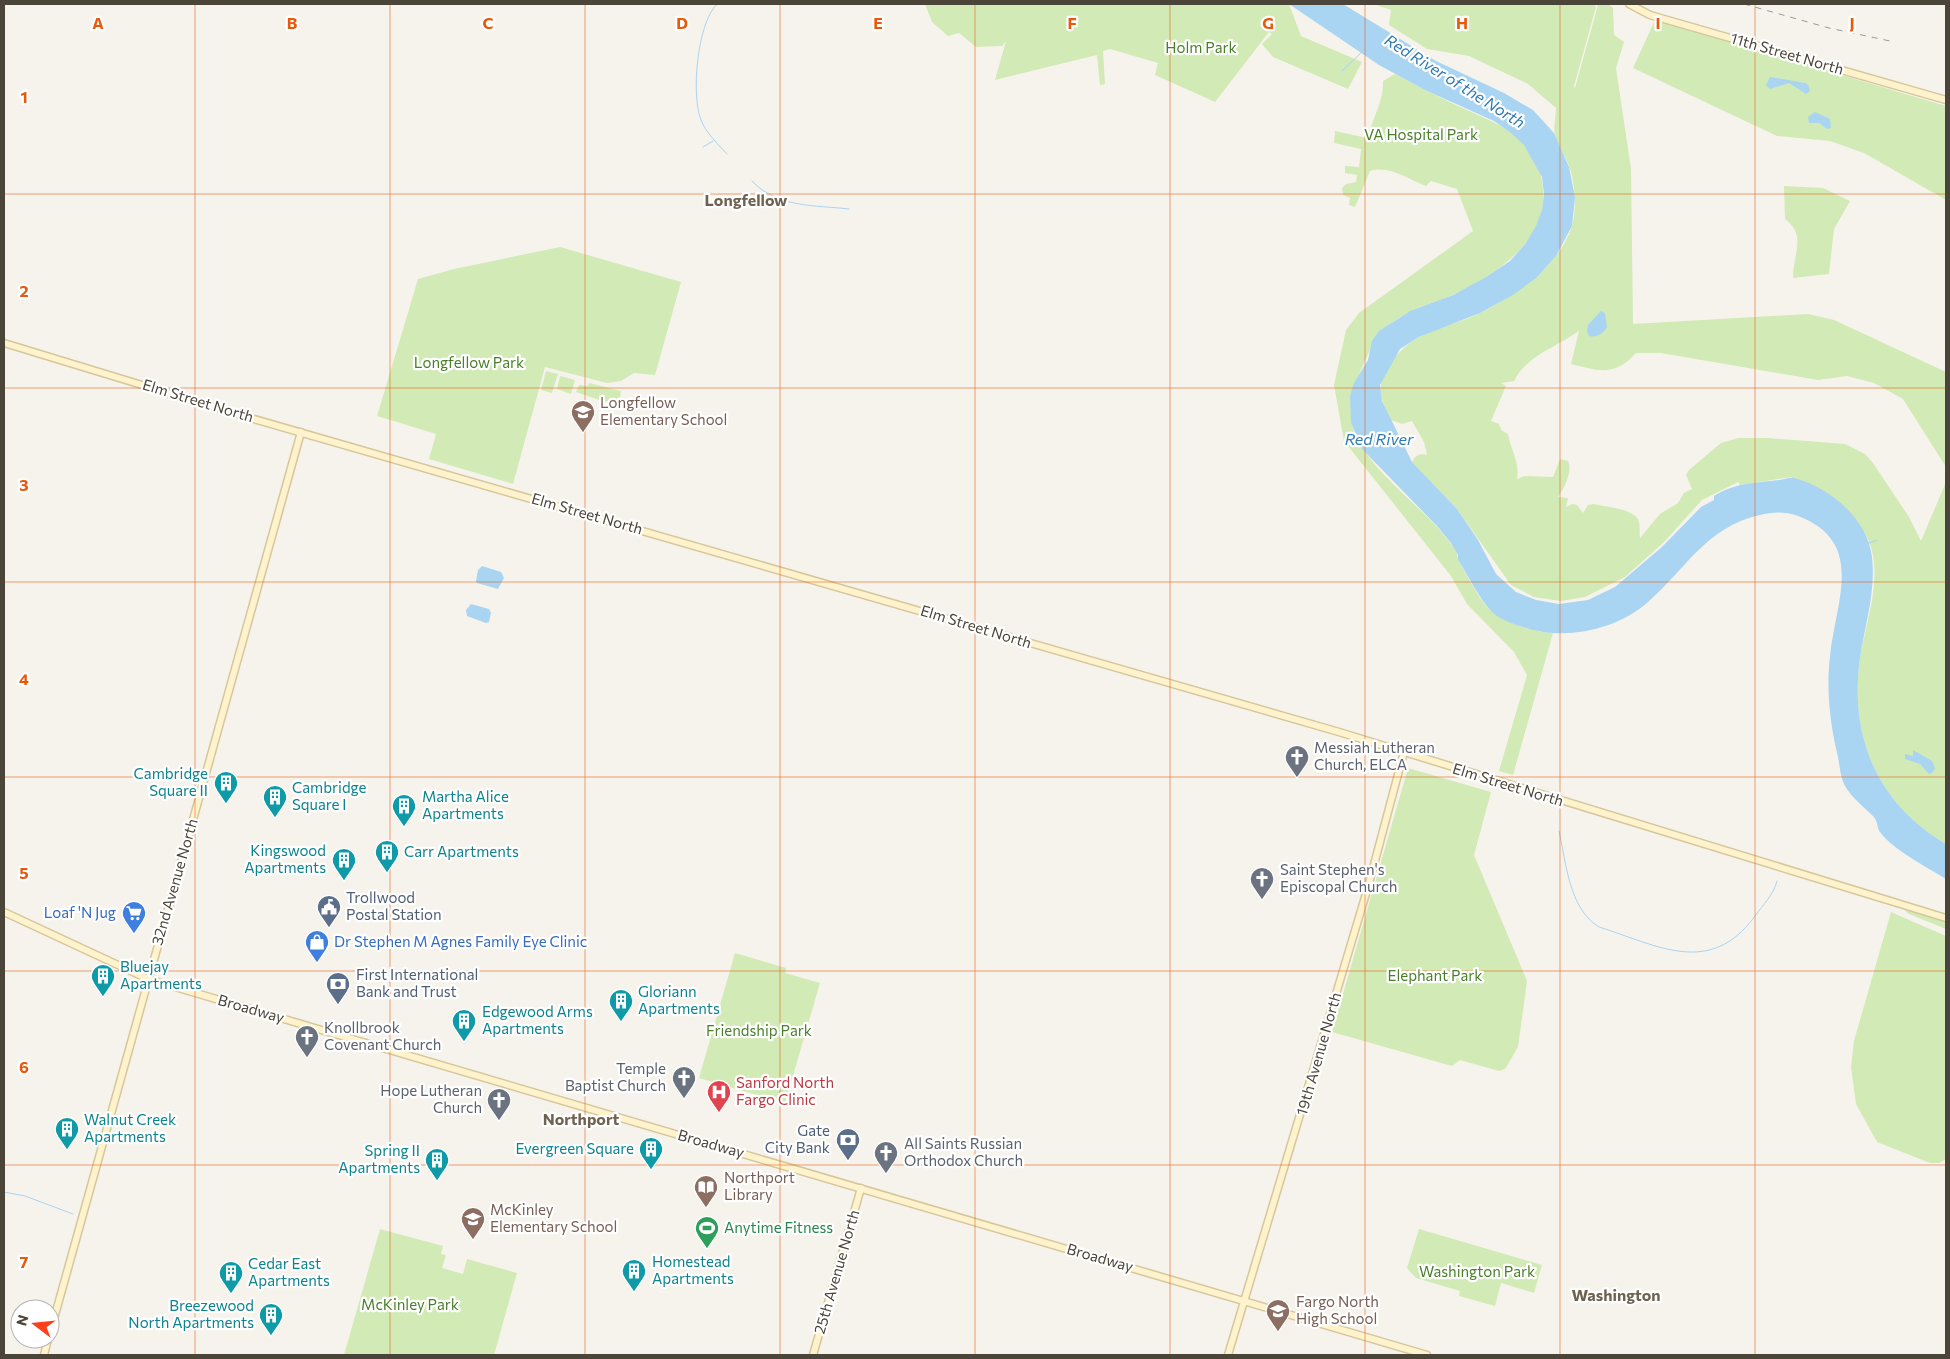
<svg xmlns="http://www.w3.org/2000/svg" width="1950" height="1359" viewBox="0 0 1950 1359" font-family="Commissioner,sans-serif">
<style>
.green{fill:#d2eab5}
.water{fill:#a9d4f2}
.lines{fill:none;stroke-linecap:round;stroke-linejoin:round}
.stream{stroke:#a9d4f2;stroke-width:1}
.secondary-casing{stroke:#d6c79b;stroke-width:9}
.secondary{stroke:#fff3cd;stroke-width:6}
.rail{stroke:#9a9a9a;stroke-width:1;stroke-dasharray:6 6;stroke-linecap:butt}
.grid{fill:none;stroke:#e8590c;stroke-width:1;stroke-opacity:0.55}
.labels{text-anchor:middle;stroke-width:4.5;stroke-linejoin:round;paint-order:stroke}
.park-label{font-size:15px;fill:#4a7f2a;stroke:#fff}
.street-label{font-size:15px;fill:#4b4439;stroke:#fff}
.education-label{font-size:15px;fill:#785e54;stroke:#fff;text-anchor:start}
.worship-label{font-size:15px;fill:#5b616d;stroke:#fff;text-anchor:start}
.culture-label{font-size:15px;fill:#0d838f;stroke:#fff;text-anchor:start}
.service-label{font-size:15px;fill:#4e5e75;stroke:#fff;text-anchor:start}
.shop-label{font-size:15px;fill:#366cbe;stroke:#fff;text-anchor:end}
.health-label{font-size:15px;fill:#be3a42;stroke:#fff;text-anchor:start}
.leisure-label{font-size:15px;fill:#27864d;stroke:#fff;text-anchor:start}
.water-label{font-size:16px;font-style:italic;fill:#2e7ab2;stroke:#fff}
.neighbourhood-label{font-size:16px;font-weight:bold;fill:#6e6250;stroke:#fff}
.grid-label{font-size:16px;text-anchor:middle;font-weight:bold;fill:#e8590c;stroke:#fff;stroke-width:4.5;stroke-linejoin:round;paint-order:stroke}
</style>
<rect width="100%" height="100%" fill="#f6f3ec"/>
<g class="green">
<path d="M925,4h364l12,32 61,26 -14,27 -75,-32 -11,-13 10,-10 -3,-2 -54,70 -60,-27 3,-12 -48,-14 -7,2 2,33 -5,1 -3,-30 -102,25 11,-39 -4,5 -26,1 -17,-14 -11,3 -16,-14z"/>
<path d="M1373,4h221l2,3 -22,79 1,2 23,-83 10,-1 5,4 1,27 10,7 -8,26 15,101 2,155 175,-10 26,6 112,52v95l-43,-68 -29,-16 -27,-7 -29,4 -157,-27h-25c-22,24 -37,18 -65,11l8,-33c-22,16 -52,24 -65,50l-13,2 5,3 -15,35 8,3 2,6 7,4c3,16 12,29 9,45l8,-3 28,1 7,-18 8,2c5,11 -4,27 -10,36l10,1 -2,9 6,-3 5,1 6,8 5,-8 6,-1c11,3 35,4 43,14 4,5 2,13 3,20l20,-24 18,-11 6,-10 8,-4 -6,-14 3,-5 32,-27 17,-5h29l78,6 20,10 8,9 36,54 12,24 25,-59v362c-69,-41 -97,-107 -86,-186 6,-37 27,-91 4,-126 -4,-5 -13,-10 -18,-14 -18,-13 -37,-27 -55,-41l-51,8 -2,-3 -36,18 -38,42 -39,35 -40,20 -24,4 -27,-4 -23,-12 -54,-76 -45,-47c4,-7 7,-9 15,-7l-3,-13 -12,-21 -10,3 -11,-4c-11,-22 -16,-34 -1,-56 24,-35 55,-34 90,-51 35,-17 80,-48 92,-87 5,-18 3,-43 -3,-60 -4,-11 -11,-20 -14,-31 -2,-8 1,-19 1,-27l-28,-24 -59,-28 -42,-7 -38,-24 2,-15z"/>
<path d="M1655,20l291,86v94l-82,-47 -34,-12 -53,-5 -144,-68z"/>
<path d="M1395,74c20,11 40,21 61,31 18,9 37,15 54,27 18,14 32,34 33,57 5,52 -48,86 -89,105 -14,7 -29,10 -43,17 -10,5 -22,13 -31,20 -3,2 -27,56 -27,61 -1,9 -3,25 -1,34 12,40 64,75 91,108 6,8 15,16 15,26 9,15 23,45 37,54 16,11 40,18 58,19l-40,142 -14,-4 28,-96 -13,-23 -47,-48 -16,-28 -107,-135 -10,-56 12,-55 13,-17 114,-82 -16,-42 -26,-8 -5,5c-19,-7 -36,-21 -56,-15l-15,36 -6,-2 1,-7 -7,-3 -1,-7 4,-4 10,-2 1,-7 -12,-2v-7l14,1 2,-18 -27,-6 1,-12 32,7c6,-19 17,-39 16,-57z"/>
<path d="M1784,186l39,2 27,13 -16,28 -5,45 -36,4c0,-24 14,-43 -8,-59z"/>
<path d="M560,247l121,35 -26,93 -21,-2 -13,8 -14,2 -62,-16 -32,117 -84,-25 7,-25 -59,-18 41,-137 36,-10z"/>
<path d="M546,371l12,3 -6,19 -11,-3z"/>
<path d="M560,376l15,4 -4,14 -14,-5z"/>
<path d="M589,383l32,8 -2,12 -17,-2 -26,-9 3,-7 9,1z"/>
<path d="M1408,768l83,24 -17,63 53,126 -9,66 -13,22 -6,2 -39,-11 -8,6 -120,-34z"/>
<path d="M1901,907l45,14v8l-37,-15z"/>
<path d="M1891,912l55,24v223l-7,4h-9l-53,-21 -21,-38 -5,-37 3,-26z"/>
<path d="M735,953l51,15 -1,5 35,10 -35,120 -86,-25z"/>
<path d="M380,1229l63,17 -2,8 5,1 -4,13 21,6 4,-15 50,14 -23,82h-150z"/>
<path d="M1419,1229l123,36 -8,28 -33,-10 -6,23 -36,-10 1,-5 -44,-13 -9,-10z"/>
</g>
<g class="water">
<path d="M1289,4h54l93,57 68,32 29,17 21,23 15,34 6,30 -3,29 -16,30 -20,22 -23,17 -33,18 -61,24 -19,12 -20,36 2,16 30,61 45,47 21,31 18,34 20,18 20,8 23,4 29,-4 27,-13 47,-40 39,-40 13,-7v-4c20,-13 41,-13 65,-16 5,0 10,-3 15,-2 35,9 74,41 78,79 4,35 -7,67 -12,101 -11,79 17,145 86,186v35c-19,-12 -53,-29 -66,-47 -3,-4 -2,-10 -6,-15 -10,-10 -22,-19 -29,-31 -5,-10 -5,-19 -7,-29 -8,-33 -12,-67 -8,-101 5,-53 37,-114 -32,-140 -12,-5 -27,-4 -38,-1 -54,12 -73,53 -112,87 -25,22 -61,33 -95,31 -16,-1 -47,-9 -60,-20 -14,-14 -24,-36 -35,-53v-5l-7,-12 -14,-17 -75,-77 -11,-26 -1,-27 4,-13 14,-23 4,-19 7,-10 31,-20 43,-16 33,-18 24,-16 16,-18 10,-17 6,-16 2,-16 -2,-17 -18,-32 -13,-12 -17,-12 -69,-31 -46,-25z"/>
<path d="M1770,77l35,6 3,2 2,6 -4,3 -17,-11 -19,6 -4,-4z"/>
<path d="M1815,112l15,7 1,9 -4,1 -8,-6h-10l-1,-6z"/>
<path d="M1601,311l4,2 2,14c-3,6 -11,11 -18,9l-2,-5 1,-6z"/>
<path d="M482,566l19,6 3,6 -6,11 -21,-6 -1,-2 2,-11z"/>
<path d="M471,604l18,5 2,4 -2,9 -3,1 -19,-7 -1,-6z"/>
<path d="M1913,750l19,11 3,7 -3,5 -3,1 -9,-10 -15,-5v-5l8,2z"/>
</g>
<g class="lines">
<g class="stream">
<path d="M717,4c-20,19 -26,91 -16,116 5,13 16,23 26,34"/>
<path d="M1342,71l21,-20"/>
<path d="M703,147l10,-6"/>
<path d="M752,181c25,27 63,24 97,28"/>
<path d="M1867,544l10,-4"/>
<path d="M1559,831c7,31 10,78 40,96 58,18 111,51 156,-11 8,-11 19,-22 22,-35"/>
<path d="M4,1192l21,4 48,18"/>
</g>
<g class="secondary-casing">
<g id="secondary">
<path d="M1629,4l21,11 296,85"/>
<path d="M4,343l243,74 1092,315 607,186"/>
<path d="M4,912l144,67 1279,376"/>
<path d="M50,1333l251,-901"/>
<path d="M44,1355l4,-16"/>
<path d="M813,1355l48,-167"/>
<path d="M1228,1355l140,-468 36,-135"/>
</g>
</g>
<use href="#secondary" class="secondary"/>
<path class="rail" d="M1744,4l85,24 61,13"/>
</g>
<path class="grid" d="M195,4v1351M390,4v1351M585,4v1351M780,4v1351M975,4v1351M1170,4v1351M1365,4v1351M1560,4v1351M1755,4v1351M4,194h1942M4,388h1942M4,582h1942M4,777h1942M4,971h1942M4,1165h1942"/>
<defs>
<g id="school-pin" transform="scale(1.25)"><path d="M0 17L-7.5 6A9.5 9.5 0 1 1 7.5 6Z" fill="#8d6e63" stroke="#fff"/><path d="M0-5L7-2L0 1L-7-2ZM-4 1L0 2.5L4 1V4Q0 6-4 4Z" fill="#fff"/></g>
<g id="church-pin" transform="scale(1.25)"><path d="M0 17L-7.5 6A9.5 9.5 0 1 1 7.5 6Z" fill="#6b7280" stroke="#fff"/><path d="M-1.2-6h2.4v3.5h3.3v2.4h-3.3V6h-2.4V-.1h-3.3v-2.4h3.3Z" fill="#fff"/></g>
<g id="building-pin" transform="scale(1.25)"><path d="M0 17L-7.5 6A9.5 9.5 0 1 1 7.5 6Z" fill="#0f9aa8" stroke="#fff"/><path d="M-4-6H4V6H1V3H-1V6H-4ZM-2.5-4.3h1.7v1.8h-1.7ZM.8-4.3h1.7v1.8H.8ZM-2.5-1h1.7V.8h-1.7ZM.8-1h1.7V.8H.8Z" fill="#fff"/></g>
<g id="civic-pin" transform="scale(1.25)"><path d="M0 17L-7.5 6A9.5 9.5 0 1 1 7.5 6Z" fill="#5c6f8a" stroke="#fff"/><path d="M-.6-6.5H3V-4.5H.6V-3L4-1V1h2V6H-6V1h2V-1L-.6-3ZM-1.2 2.5V6h2.4V2.5Z" fill="#fff"/></g>
<g id="supermarket-pin" transform="scale(1.25)"><path d="M0 17L-7.5 6A9.5 9.5 0 1 1 7.5 6Z" fill="#3f7fe0" stroke="#fff"/><path d="M-6-5.5h2.5l.6 2H6L4.5 2H-2.5L-4.4-4H-6ZM-1.5 3.2a1.3 1.3 0 1 0 .1 0ZM3 3.2a1.3 1.3 0 1 0 .1 0Z" fill="#fff"/></g>
<g id="shop-pin" transform="scale(1.25)"><path d="M0 17L-7.5 6A9.5 9.5 0 1 1 7.5 6Z" fill="#3f7fe0" stroke="#fff"/><path d="M-5-2.5h2.3a2.7 3.5 0 0 1 5.4 0H5L5.5 6h-11ZM-1.5-2.5h3a1.5 2.3 0 0 0-3 0Z" fill="#fff"/></g>
<g id="bank-pin" transform="scale(1.25)"><path d="M0 17L-7.5 6A9.5 9.5 0 1 1 7.5 6Z" fill="#5c6f8a" stroke="#fff"/><path d="M-6-4H6V4H-6ZM0-2.3a2.3 2.3 0 1 0 0 4.6a2.3 2.3 0 1 0 0-4.6Z" fill="#fff"/></g>
<g id="hospital-pin" transform="scale(1.25)"><path d="M0 17L-7.5 6A9.5 9.5 0 1 1 7.5 6Z" fill="#e0444e" stroke="#fff"/><path d="M-5-5h3v3.5h4V-5h3V5h-3V1.5h-4V5h-3Z" fill="#fff"/></g>
<g id="library-pin" transform="scale(1.25)"><path d="M0 17L-7.5 6A9.5 9.5 0 1 1 7.5 6Z" fill="#8d6e63" stroke="#fff"/><path d="M-6-4Q-3-5.5-.7-3.5V5Q-3 3-6 4ZM6-4Q3-5.5 .7-3.5V5Q3 3 6 4Z" fill="#fff"/></g>
<g id="stadium-pin" transform="scale(1.25)"><path d="M0 17L-7.5 6A9.5 9.5 0 1 1 7.5 6Z" fill="#2e9e5b" stroke="#fff"/><path d="M0-5a6.5 5 0 1 0 0 10a6.5 5 0 1 0 0-10ZM-3.5-1.8h7v3.6h-7Z" fill="#fff"/></g>
</defs>
<g fill-rule="evenodd">
<use href="#school-pin" x="583" y="412"/>
<use href="#church-pin" x="1297" y="757"/>
<use href="#building-pin" x="226" y="783"/>
<use href="#building-pin" x="275" y="797"/>
<use href="#building-pin" x="404" y="806"/>
<use href="#building-pin" x="387" y="852"/>
<use href="#building-pin" x="344" y="860"/>
<use href="#church-pin" x="1262" y="879"/>
<use href="#civic-pin" x="329" y="907"/>
<use href="#supermarket-pin" x="134" y="913"/>
<use href="#shop-pin" x="317" y="942"/>
<use href="#building-pin" x="103" y="976"/>
<use href="#bank-pin" x="338" y="984"/>
<use href="#building-pin" x="621" y="1001"/>
<use href="#building-pin" x="464" y="1021"/>
<use href="#church-pin" x="307" y="1037"/>
<use href="#church-pin" x="684" y="1078"/>
<use href="#hospital-pin" x="719" y="1092"/>
<use href="#church-pin" x="499" y="1100"/>
<use href="#building-pin" x="67" y="1129"/>
<use href="#bank-pin" x="848" y="1140"/>
<use href="#building-pin" x="651" y="1149"/>
<use href="#church-pin" x="886" y="1153"/>
<use href="#building-pin" x="437" y="1160"/>
<use href="#library-pin" x="706" y="1187"/>
<use href="#school-pin" x="473" y="1219"/>
<use href="#stadium-pin" x="707" y="1228"/>
<use href="#building-pin" x="634" y="1271"/>
<use href="#building-pin" x="231" y="1273"/>
<use href="#school-pin" x="1278" y="1311"/>
<use href="#building-pin" x="271" y="1315"/>
</g>
<g class="labels">
<g class="park-label">
<text x="1201" y="53">Holm Park</text>
<text x="1421" y="140">VA Hospital Park</text>
<text x="469" y="368">Longfellow Park</text>
<text x="1435" y="981">Elephant Park</text>
<text x="759" y="1036">Friendship Park</text>
<text x="1477" y="1277">Washington Park</text>
<text x="410" y="1310">McKinley Park</text>
</g>
<g class="street-label">
<text transform="translate(1787 54) rotate(16)" y="5">11th Street North</text>
<text transform="translate(198 401) rotate(17)" y="5">Elm Street North</text>
<text transform="translate(587 514) rotate(16)" y="5">Elm Street North</text>
<text transform="translate(976 627) rotate(17)" y="5">Elm Street North</text>
<text transform="translate(1508 785) rotate(17)" y="5">Elm Street North</text>
<text transform="translate(175 882) rotate(-74)" y="5">32nd Avenue North</text>
<text transform="translate(251 1009) rotate(16)" y="5">Broadway</text>
<text transform="translate(1319 1054) rotate(-74)" y="5">19th Avenue North</text>
<text transform="translate(711 1144) rotate(16)" y="5">Broadway</text>
<text transform="translate(1100 1258) rotate(16)" y="5">Broadway</text>
<text transform="translate(837 1272) rotate(-74)" y="5">25th Avenue North</text>
</g>
<g class="education-label">
<text x="600" y="408">Longfellow<tspan x="600" dy="17">Elementary School</tspan></text>
<text x="724" y="1183">Northport<tspan x="724" dy="17">Library</tspan></text>
<text x="490" y="1215">McKinley<tspan x="490" dy="17">Elementary School</tspan></text>
<text x="1296" y="1307">Fargo North<tspan x="1296" dy="17">High School</tspan></text>
</g>
<g class="worship-label">
<text x="1314" y="753">Messiah Lutheran<tspan x="1314" dy="17">Church, ELCA</tspan></text>
<text x="1280" y="875">Saint Stephen's<tspan x="1280" dy="17">Episcopal Church</tspan></text>
<text x="324" y="1033">Knollbrook<tspan x="324" dy="17">Covenant Church</tspan></text>
<text x="666" y="1074" text-anchor="end">Temple<tspan x="666" dy="17">Baptist Church</tspan></text>
<text x="482" y="1096" text-anchor="end">Hope Lutheran<tspan x="482" dy="17">Church</tspan></text>
<text x="904" y="1149">All Saints Russian<tspan x="904" dy="17">Orthodox Church</tspan></text>
</g>
<g class="culture-label">
<text x="208" y="779" text-anchor="end">Cambridge<tspan x="208" dy="17">Square II</tspan></text>
<text x="292" y="793">Cambridge<tspan x="292" dy="17">Square I</tspan></text>
<text x="422" y="802">Martha Alice<tspan x="422" dy="17">Apartments</tspan></text>
<text x="326" y="856" text-anchor="end">Kingswood<tspan x="326" dy="17">Apartments</tspan></text>
<text x="404" y="857">Carr Apartments</text>
<text x="120" y="972">Bluejay<tspan x="120" dy="17">Apartments</tspan></text>
<text x="638" y="997">Gloriann<tspan x="638" dy="17">Apartments</tspan></text>
<text x="482" y="1017">Edgewood Arms<tspan x="482" dy="17">Apartments</tspan></text>
<text x="84" y="1125">Walnut Creek<tspan x="84" dy="17">Apartments</tspan></text>
<text x="634" y="1154" text-anchor="end">Evergreen Square</text>
<text x="420" y="1156" text-anchor="end">Spring II<tspan x="420" dy="17">Apartments</tspan></text>
<text x="652" y="1267">Homestead<tspan x="652" dy="17">Apartments</tspan></text>
<text x="248" y="1269">Cedar East<tspan x="248" dy="17">Apartments</tspan></text>
<text x="254" y="1311" text-anchor="end">Breezewood<tspan x="254" dy="17">North Apartments</tspan></text>
</g>
<g class="service-label">
<text x="346" y="903">Trollwood<tspan x="346" dy="17">Postal Station</tspan></text>
<text x="356" y="980">First International<tspan x="356" dy="17">Bank and Trust</tspan></text>
<text x="830" y="1136" text-anchor="end">Gate<tspan x="830" dy="17">City Bank</tspan></text>
</g>
<g class="shop-label">
<text x="116" y="918">Loaf 'N Jug</text>
<text x="334" y="947" text-anchor="start">Dr Stephen M Agnes Family Eye Clinic</text>
</g>
<g class="health-label">
<text x="736" y="1088">Sanford North<tspan x="736" dy="17">Fargo Clinic</tspan></text>
</g>
<g class="leisure-label">
<text x="724" y="1233">Anytime Fitness</text>
</g>
<g class="water-label">
<text transform="translate(1455 81) rotate(32)" y="6">Red River of the North</text>
<text x="1379" y="445">Red River</text>
</g>
<g class="neighbourhood-label">
<text x="746" y="206">Longfellow</text>
<text x="581" y="1125">Northport</text>
<text x="1616" y="1301">Washington</text>
</g>
</g>
<g class="grid-label">
<text x="98" y="29">A</text>
<text x="292" y="29">B</text>
<text x="488" y="29">C</text>
<text x="682" y="29">D</text>
<text x="878" y="29">E</text>
<text x="1072" y="29">F</text>
<text x="1268" y="29">G</text>
<text x="1462" y="29">H</text>
<text x="1658" y="29">I</text>
<text x="1852" y="29">J</text>
<text x="24" y="103">1</text>
<text x="24" y="297">2</text>
<text x="24" y="491">3</text>
<text x="24" y="685">4</text>
<text x="24" y="879">5</text>
<text x="24" y="1073">6</text>
<text x="24" y="1268">7</text>
</g>
<rect width="1950" height="1359" fill="none" stroke="#4b4439" stroke-width="10"/>
<g transform="translate(35 1324) rotate(286)"><circle r="24" fill="#ffffff" stroke="#b7b4b0"/>
<path d="M0-4L9 19L0 12L-9 19Z" fill="#fc3f1d"/>
<text y="-8" font-size="14" font-weight="bold" text-anchor="middle" fill="#4b4439">N</text>
</g>
</svg>
